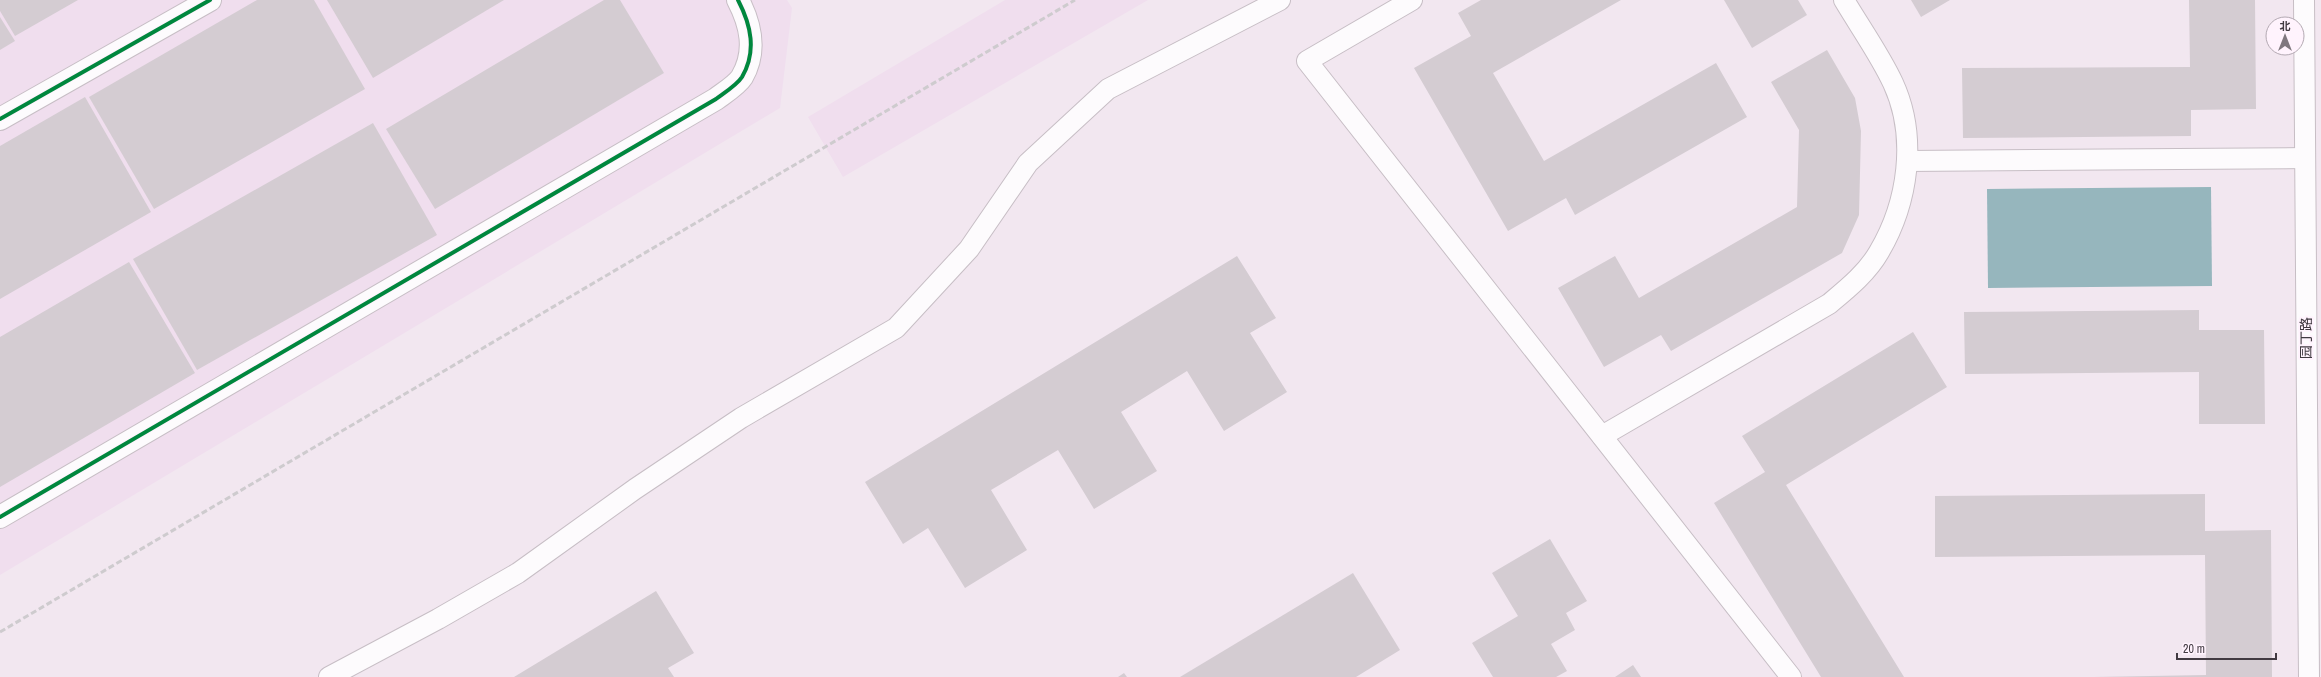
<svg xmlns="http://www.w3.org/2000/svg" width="2321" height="677" viewBox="0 0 2321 677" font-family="'Archivo Narrow','Noto Sans SC',sans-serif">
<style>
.built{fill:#f0deee}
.water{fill:#96b6bd}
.building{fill:#d4ccd2}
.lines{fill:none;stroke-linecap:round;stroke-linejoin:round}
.service-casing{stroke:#c7bec5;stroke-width:22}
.minor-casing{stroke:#c7bec5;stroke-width:24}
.service{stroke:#fdfbfd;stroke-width:20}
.minor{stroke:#fdfbfd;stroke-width:22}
.rail{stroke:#cecbce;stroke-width:3;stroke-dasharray:6 3;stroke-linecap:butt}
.cycleway-casing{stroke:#fff3fd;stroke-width:6}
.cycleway{stroke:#00873e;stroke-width:4}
.labels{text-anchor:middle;stroke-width:4;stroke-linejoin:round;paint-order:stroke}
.street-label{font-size:14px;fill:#413a41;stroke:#fff3fd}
</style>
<rect width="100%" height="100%" fill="#f2e7f0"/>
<g class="built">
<path d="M0,0h787l5,8 -12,100 -780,467z"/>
<path d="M1005,0h143l-305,177 -35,-60z"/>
</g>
<path class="water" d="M2211,187l1,99 -224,2 -1,-99z"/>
<g class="building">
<path d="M0,0h78l-63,36 -15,-25z"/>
<path d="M257,0h57l51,89 -211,120 -65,-112z"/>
<path d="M327,0h177l-131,78z"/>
<path d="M604,0h16l44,73 -229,136 -49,-80z"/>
<path d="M1481,0h140l-128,73 51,88 172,-98 31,54 -172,98 -9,-17 -58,33 -94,-163 57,-32 -13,-23z"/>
<path d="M1724,0h74l9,15 -55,33z"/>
<path d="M1911,0h39l-29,17z"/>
<path d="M2189,0h66l1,109 -65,1v26l-228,2 -1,-70 228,-1z"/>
<path d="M0,17l15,24 -15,9z"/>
<path d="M1827,50l28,48 6,33 -2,84 -17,38 -171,98 -10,-16 -57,32 -46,-79 57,-32 24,42 158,-91 2,-77 -28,-48z"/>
<path d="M85,97l66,115 -151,87v-153z"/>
<path d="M373,123l64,112 -240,135 -64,-111z"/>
<path d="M1237,256l39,62 -26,15 37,59 -63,39 -37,-60 -66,41 36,59 -63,38 -36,-59 -67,40 36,60 -62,38 -37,-60 -25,16 -38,-62z"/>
<path d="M129,262l66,111 -195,114v-150z"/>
<path d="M2199,310v20h65l1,94h-66v-52l-234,2 -1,-62z"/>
<path d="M1913,332l34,55 -161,98 118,192h-83l-107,-174 51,-31 -23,-36z"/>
<path d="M2205,494v37l66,-1 1,147h-178l112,-2 -1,-120 -270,2v-61z"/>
<path d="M1550,539l37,62 -21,12 9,17 -24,14 16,27 -11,6h-63l-21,-34 46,-27 -26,-43z"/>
<path d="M1353,573l47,77 -44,27h-176z"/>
<path d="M656,591l38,62 -26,15 6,9h-160z"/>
<path d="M1633,665l8,12h-26z"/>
<path d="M1124,673l3,4h-9z"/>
</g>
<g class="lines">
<g class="service-casing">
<g id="service">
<path d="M1412,0l-105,61 484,616"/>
<path d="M2304,0l5,677"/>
<path d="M1907,161l398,-3"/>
<path d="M1602,436l227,-132c18,-15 38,-31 50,-52 29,-49 39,-115 14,-169 -13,-28 -33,-56 -49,-83"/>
<path d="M329,677l109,-58 80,-46 117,-84 106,-71 155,-90 73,-79 59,-86 80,-74 172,-89"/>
</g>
</g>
<g class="minor-casing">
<g id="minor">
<path d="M0,119l210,-119"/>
<path d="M0,517l716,-418c8,-6 21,-14 26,-22 15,-26 9,-52 -4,-77"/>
</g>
</g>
<use href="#service" class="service"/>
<use href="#minor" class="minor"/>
<path class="rail" d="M0,632l1075,-632"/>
<g class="cycleway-casing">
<g id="cycleway">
<path d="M0,119l210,-119"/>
<path d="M0,517l716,-418c8,-6 21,-14 26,-22 15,-26 9,-52 -4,-77"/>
</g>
</g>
<use href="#cycleway" class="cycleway"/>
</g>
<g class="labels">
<g class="street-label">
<text transform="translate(2306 338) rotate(-90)" y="5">园丁路</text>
</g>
</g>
<g transform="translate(2285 36)"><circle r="19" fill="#fff3fd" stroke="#b3a9b2"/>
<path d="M0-3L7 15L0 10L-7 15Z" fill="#7f777e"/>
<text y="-6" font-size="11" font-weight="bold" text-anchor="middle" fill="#413a41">北</text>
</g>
<path d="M2177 653v6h99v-6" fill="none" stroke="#413a41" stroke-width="2"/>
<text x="2183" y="653" font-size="12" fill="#413a41" stroke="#fff3fd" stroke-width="3" paint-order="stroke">20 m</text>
</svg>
